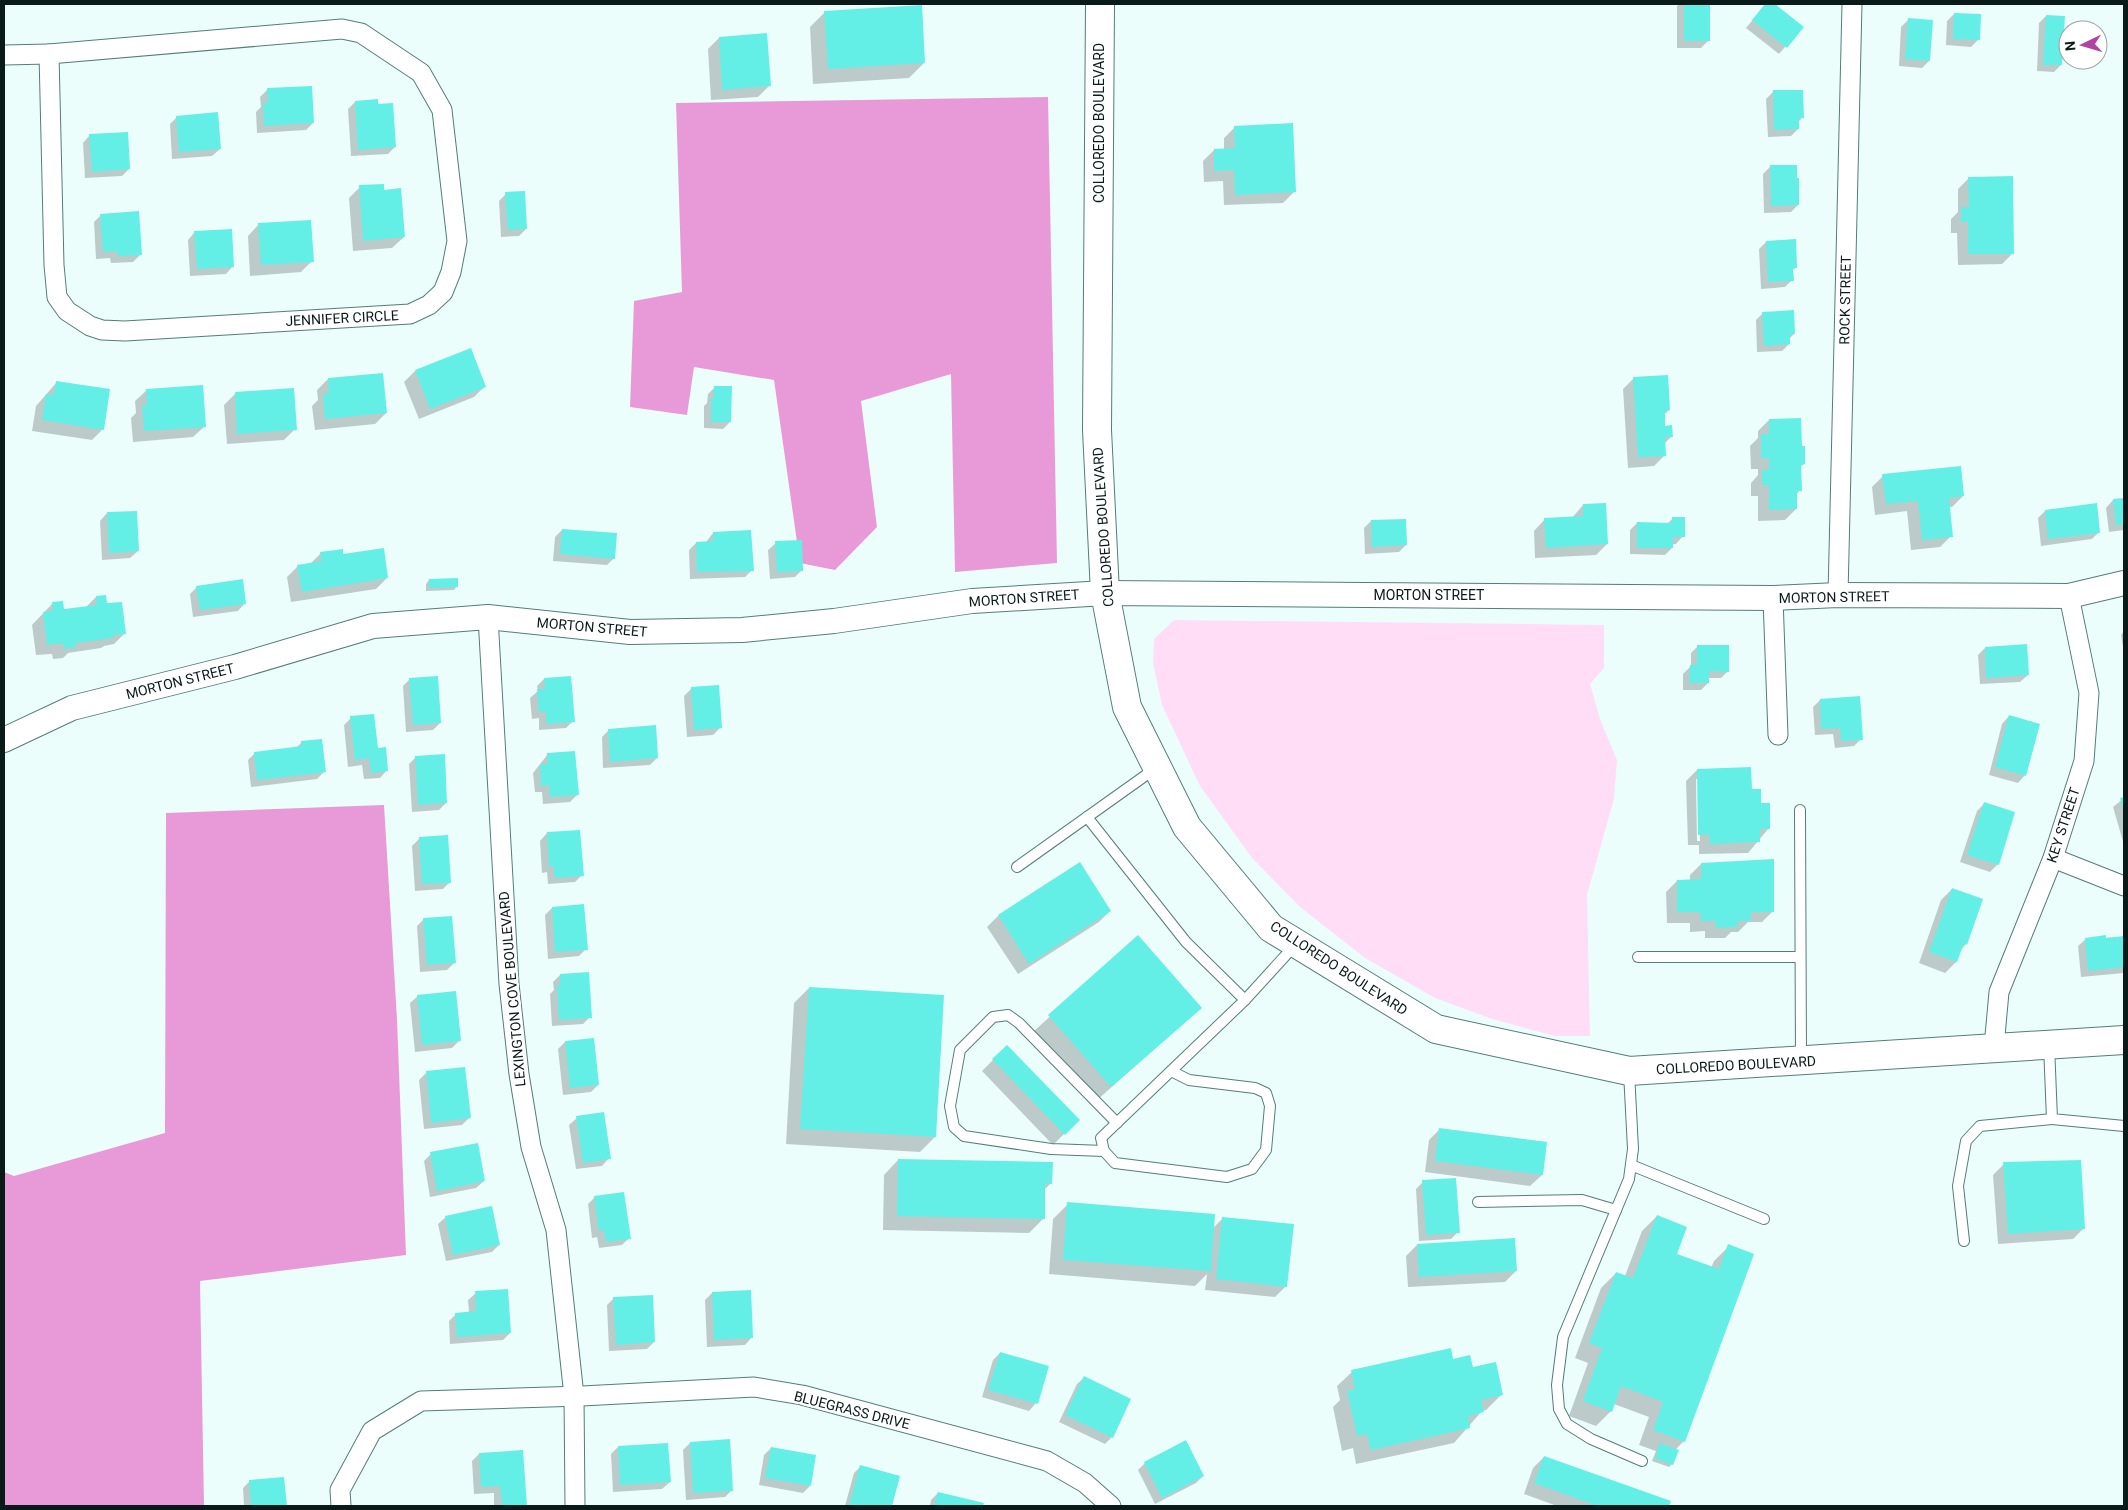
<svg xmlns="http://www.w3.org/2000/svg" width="2128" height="1510" viewBox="0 0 2128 1510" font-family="Roboto,sans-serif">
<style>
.green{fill:#ffddf7}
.forest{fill:#e89ad8}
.shadow{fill:#0003;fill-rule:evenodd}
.building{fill:#63efe6}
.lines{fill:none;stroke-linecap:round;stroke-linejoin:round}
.service-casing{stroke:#537d79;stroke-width:12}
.minor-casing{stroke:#537d79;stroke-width:21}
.tertiary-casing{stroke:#537d79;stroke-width:26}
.trunk-casing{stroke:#537d79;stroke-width:30}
.service{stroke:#fff;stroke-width:10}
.minor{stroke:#fff;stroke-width:19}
.tertiary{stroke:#fff;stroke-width:24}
.trunk{stroke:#fff;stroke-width:28}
.labels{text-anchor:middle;stroke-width:4.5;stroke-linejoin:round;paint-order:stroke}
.street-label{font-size:14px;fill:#091a19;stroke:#fff}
</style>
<rect width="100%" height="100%" fill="#ecfefc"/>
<path class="green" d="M1174,620l430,5v43l-14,16 10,35 17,41 -3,39 -27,96 3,141h-35l-63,-17 -57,-21 -70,-40 -65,-51 -48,-49 -52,-72 -38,-81 -9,-42 1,-24z"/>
<g class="forest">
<path d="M1048,97l9,466 -102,9 -4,-198 -90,27 16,126 -42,43 -35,-7 -26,-183 -80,-13 -7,48 -57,-8 4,-106 48,-9 -6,-189z"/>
<path d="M384,805l13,214 9,236 -206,26 4,225h-200v-334l10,4 151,-43 1,-320z"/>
</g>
<g class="shadow">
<path d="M1680,4h28v37l-7,7h-24v-42z"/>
<path d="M1766,4h7l29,23 -23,27 -33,-26z"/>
<path d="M825,12l99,51 -15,15 -96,6 -3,-57z"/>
<path d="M1954,14l24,26 -7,7 -25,-2 1,-24z"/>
<path d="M2046,16l15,49 -7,7 -17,-1 2,-48z"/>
<path d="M1909,19l20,42 -7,7 -23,-2 2,-39z"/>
<path d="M719,38l50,48 -11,11 -47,3 -3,-51z"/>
<path d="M268,89l45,34 -7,7 -49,3 -1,-21 5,-5 -1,-10z"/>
<path d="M1773,92l30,25 -5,5v7l-7,7 -23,1 -2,-38z"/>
<path d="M355,102l22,3 18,42 -7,7 -37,2 -3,-47z"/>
<path d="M177,117l43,32 -8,7 -40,3 -2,-35z"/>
<path d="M1235,127l59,65 -11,11 -59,2 -1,-24 -19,1 -1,-21 11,-11h10v-12z"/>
<path d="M90,135l39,34 -7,7 -37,2 -2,-35z"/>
<path d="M1770,167l28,38 -7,7 -27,1 -1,-39z"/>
<path d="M1969,178l44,75 -11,11 -44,1 -1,-32h-6v-14l7,-7v-23z"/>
<path d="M360,187l23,4 21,46 -12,11 -39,3 -4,-53z"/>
<path d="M506,194l20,35 -7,7 -18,1 -2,-36z"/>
<path d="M101,215l40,39 -8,8 -22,1 -1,-5 -14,1 -2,-37z"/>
<path d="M259,224l53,37 -11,11 -51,4 -2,-40z"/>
<path d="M195,232l38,34 -7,8 -36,2 -2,-36z"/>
<path d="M1766,242l30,25 -4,4v9l-7,7 -24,2 -2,-40z"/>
<path d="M1763,313l31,21 -5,5v5l-7,7 -25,1 -1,-32z"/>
<path d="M415,371l70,15 -11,11 -55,22 -15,-37z"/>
<path d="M1634,378l35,32 -5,5v12l8,9 -8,8 1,11 -11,11 -26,2 -5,-79z"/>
<path d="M328,379l58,34 -11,11 -60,6 -3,-24 6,-6 -1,-10z"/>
<path d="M57,382l46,47 -11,11 -60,-9 4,-25z"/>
<path d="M715,387l15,35 -7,7 -19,-1v-22l3,-3 1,-9z"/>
<path d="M147,390l58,36 -12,11 -60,5 -2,-24 5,-5 -1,-12z"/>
<path d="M293,390l2,39 -11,11 -57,4 -3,-39 11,-11z"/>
<path d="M1769,420l31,27 4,17 -4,3v23l-4,5v14l-11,11 -27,1v-25h-7v-13l7,-8v-6h-7l-1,-23 8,-8v-7z"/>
<path d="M1883,476l80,20 -11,11h-4l3,29 -11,11 -29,3 -4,-39 -32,4 -3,-28z"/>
<path d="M2124,499v31l-15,2 -3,-24 7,-8z"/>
<path d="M1583,505l24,39 -11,11 -61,3 -1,-27 11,-12 27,-1z"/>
<path d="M2045,511l54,21 -7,7 -51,7 -3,-28z"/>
<path d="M107,513l31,38 -8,7 -28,2 -2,-39z"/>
<path d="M1673,518l10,18 -7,8h-4v4l-7,7 -35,-1v-24l7,-7 30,1z"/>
<path d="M1371,521l35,24 -7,7 -34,2 -1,-26z"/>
<path d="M562,530l52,28 -7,7 -54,-4 2,-24z"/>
<path d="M713,533l39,37 -7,7 -55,2 -1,-29 7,-7 10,-1z"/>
<path d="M776,543l26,27 -7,7 -25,2 -2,-29z"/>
<path d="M321,553l21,2 45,23 -11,11 -85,13 -4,-25 11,-11 12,-2z"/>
<path d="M429,580l28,6 -3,4 -28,1v-7z"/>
<path d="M197,587l48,16 -7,8 -45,6 -3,-23z"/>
<path d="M96,597l29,36 -11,11 -10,2 -3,2 -33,5 -5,5 -10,1 -1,-5 -16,1 -4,-30 20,-21 11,7 22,-3z"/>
<path d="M2124,631v22l-3,-18z"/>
<path d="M1698,646l30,25 -7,7h-13v5l-7,7h-18v-16l8,-8v-13z"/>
<path d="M1985,648l43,27 -8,7 -40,2 -2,-29z"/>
<path d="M410,679l30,44 -7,7 -27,2 -3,-46z"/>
<path d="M544,679l29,42 -7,7 -27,2v-12l-7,1 -2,-21 8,-7 -1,-5z"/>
<path d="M692,688l28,40 -7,7 -26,2 -3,-41z"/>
<path d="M1820,700l41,39 -7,7 -19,2 -2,-14 -18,1 -2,-28z"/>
<path d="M2009,716l16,59 -7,8 -29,-8 13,-51z"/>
<path d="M351,718l26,31 10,21 -7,8 -16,1 -2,-14 -14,2 -4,-42z"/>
<path d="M609,730l48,28 -7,7 -47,3 -1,-31z"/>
<path d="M302,742l23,29 -8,8 -66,8 -3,-27 7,-7 41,-5z"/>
<path d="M548,754l29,41 -7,7 -27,2 -1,-12h-7l-2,-19z"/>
<path d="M416,757l30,46 -7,7 -27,2 -3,-48z"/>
<path d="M1697,770l54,21 9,14 9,23 -21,25 -49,1v-9h-11l-2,-64zM1696,779h2l2,62h-3z"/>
<path d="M2124,798v47l-11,-38z"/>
<path d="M1984,804l14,60 -8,8 -30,-10 17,-51z"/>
<path d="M547,833l35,42 -7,7 -27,2 -1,-12 -5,1 -2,-32z"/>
<path d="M420,838l30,44 -7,7 -28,2 -3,-45z"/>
<path d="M1079,863l31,48 -11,11 -81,52 -31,-47 11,-11z"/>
<path d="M1701,864l72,47 -11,11h-14l-10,10h-7l-6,6h-20v-7l-15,1v-9h-23l-1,-31 11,-11h13v-6z"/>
<path d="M1952,889l14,55 -6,7 -4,11 -11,11 -26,-10 22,-63z"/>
<path d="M552,908l34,41 -7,7 -31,3 -3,-44z"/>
<path d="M424,919l30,44 -7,7 -27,2 -3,-46z"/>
<path d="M1138,937l47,85 -89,79 -62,-70z"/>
<path d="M2124,937v36l-43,4 -3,-31 8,-7z"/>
<path d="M560,975l30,42 -7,7 -31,2 -2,-32 4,-4 -1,-8z"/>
<path d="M809,988l126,149 -15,15 -134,-8 8,-141z"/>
<path d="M418,996l41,45 -7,7 -37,4 -5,-49z"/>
<path d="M565,1042l33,43 -7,7 -28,3 -5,-46z"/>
<path d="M1007,1046l71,74 -25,25 -71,-74z"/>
<path d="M426,1073l43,45 -7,7 -38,4 -5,-49z"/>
<path d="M577,1118l32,40 -7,8 -26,3 -7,-44z"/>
<path d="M1440,1129l106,14 -4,32 -12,11 -105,-14 4,-32z"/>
<path d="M431,1154l53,27 -8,7 -46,9 -6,-36z"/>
<path d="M898,1160l153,23 -7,7v28l-15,15 -146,-3 1,-55z"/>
<path d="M2004,1164l80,64 -11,11 -75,5 -5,-69z"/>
<path d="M1423,1182l35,50 -7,7 -32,2 -3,-52z"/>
<path d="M595,1197l34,41 -7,7 -23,3 -2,-11 -5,1 -4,-34z"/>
<path d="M1068,1204l145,24 10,-10 63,68 -11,11 -70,-7 2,-16 -12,12 -146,-12 4,-55z"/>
<path d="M1657,1216l19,38 35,14 3,-7 15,-15 -45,195 -9,9 -3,14 -3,3 -17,-6 4,-10 -17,-6 10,-28 -35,-13 -3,7 -15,15 -27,-10 19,-53 -13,-5 26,-70 15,-15 9,3 17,-45z"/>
<path d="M446,1217l53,28 -7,7 -46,9 -8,-37z"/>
<path d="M1417,1245l99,26 -11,11 -97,5 -2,-31z"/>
<path d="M476,1293l34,40 -7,7 -53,4 -1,-23 7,-7 13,-1 -1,-13z"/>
<path d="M712,1293l40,44 -7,8 -38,2 -2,-47z"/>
<path d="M614,1298l40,44 -7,7 -38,2 -2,-46z"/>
<path d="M1000,1353l36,50 -7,8 -47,-14 11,-37z"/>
<path d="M1452,1360l20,8 29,27 -15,15 -4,1 -28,32 -98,21 -3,-16 -11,3 -9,-44 7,-7 -3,-14 15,-14z"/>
<path d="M1085,1377l27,60 -7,7 -46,-22 18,-38z"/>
<path d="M690,1443l42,47 -7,7 -39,3 -3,-50z"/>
<path d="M618,1447l52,35 -8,7 -49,3 -2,-38z"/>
<path d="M771,1448l39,38 -7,7 -44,-8 5,-30z"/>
<path d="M479,1454l47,51 -1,1h-31v-13l-20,1 -2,-33z"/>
<path d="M1544,1457l125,45 -1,4h-111l-33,-12 9,-26z"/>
<path d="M1145,1463l58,13 -7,7 -41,21 -17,-34z"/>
<path d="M861,1466l37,10 -8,30h-45l9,-33z"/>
<path d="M283,1479l2,27h-41l-1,-18 7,-7z"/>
<path d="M938,1493l44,10 -1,3h-51l1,-6z"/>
</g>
<g class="building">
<rect x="1684" y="4" width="26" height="37"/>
<path d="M1765,4h10l29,23 -17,21 -35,-28z"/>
<path d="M922,5l3,58 -97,6 -4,-58z"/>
<path d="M1954,13l27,1 -1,26 -27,-1z"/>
<path d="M2046,15l19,1 -3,49h-19z"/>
<path d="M1908,18l25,2 -3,41 -25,-2z"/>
<path d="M767,33l4,53 -49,4 -3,-53z"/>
<path d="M312,86l2,37 -50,3 -1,-23h5l-1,-15z"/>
<path d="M1773,90h30l1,28h-5v11l-25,1z"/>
<path d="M378,99v5l15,-1 3,44 -38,3 -3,-49z"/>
<path d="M218,112l3,37 -42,3 -3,-36z"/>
<path d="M1293,123l3,69 -61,3 -1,-25 -20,1v-22l21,-1 -1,-22z"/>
<path d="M128,132l2,37 -38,3 -3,-38z"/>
<path d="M1770,165h27v13h2v27l-28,1z"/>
<path d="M2013,176l1,78h-46v-32h-7v-15h8l-1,-30z"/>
<path d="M384,184v6l17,-2 4,49 -42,4 -4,-56z"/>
<path d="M525,191l2,38 -19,1 -3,-38z"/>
<path d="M139,211l3,44 -24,1 -1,-5 -14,1 -3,-38z"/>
<path d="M311,220l3,42 -53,3 -3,-42z"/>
<path d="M232,229l2,38 -37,2 -3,-38z"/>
<path d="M1796,239l1,29h-4l1,13 -26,1 -2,-41z"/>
<path d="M1794,310l1,24h-5v10l-26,2 -2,-34z"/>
<path d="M471,348l15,39 -56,22 -15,-39z"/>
<path d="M383,373l4,40 -62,6 -2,-25 6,-1 -1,-15z"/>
<path d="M1668,375l2,35 -5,1v15l7,-1 1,12h-8l1,19 -28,1 -5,-80z"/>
<path d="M56,381l54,8 -6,41 -62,-10 4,-26 8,1z"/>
<path d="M203,385l3,42 -62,4 -2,-25 5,-1 -1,-16z"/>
<path d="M714,386h18l-1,36h-20v-24h3z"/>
<path d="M294,388l3,42 -60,4 -2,-42z"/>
<path d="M1801,418l1,28h3v18l-4,1 1,26h-5v18l-28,1v-25h-7v-15h7v-12h-8v-24h8v-15z"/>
<path d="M1961,466l3,30 -15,2 4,39 -31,3 -4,-39 -32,3 -4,-30z"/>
<path d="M2124,498v26l-8,1 -3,-26z"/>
<path d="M1606,503l2,41 -62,4 -2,-30 39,-2v-12z"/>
<path d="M2097,503l3,30 -52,6 -3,-29z"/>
<path d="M137,511l2,40 -30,2 -2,-41z"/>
<path d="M1672,517h13v20h-12v11h-36v-26l35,1z"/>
<path d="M1406,519l1,26 -35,2 -1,-27z"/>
<path d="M562,529l55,4 -2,26 -55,-5z"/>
<path d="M751,530l3,41 -57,1 -1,-30 17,-1v-9z"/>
<path d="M802,540l1,31 -26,1 -2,-31z"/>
<path d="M384,548l4,30 -86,14 -5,-27 25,-4 -2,-9 23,-3v5z"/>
<path d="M458,578v9l-29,1v-9z"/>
<path d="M243,579l3,25 -46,6 -4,-24z"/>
<path d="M106,595l1,8 15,-1 4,32 -13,1v3l-38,5 1,4 -12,2 -1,-6 -16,2 -4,-33 10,-1 -1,-9 11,-1 1,8 33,-4 -1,-9z"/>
<path d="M2027,644l2,31 -43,3 -1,-31z"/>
<path d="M1697,645h32v27l-20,-1v12h-20l1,-18h7z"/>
<path d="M438,676l3,47 -28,2 -4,-47z"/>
<path d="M571,676l4,46 -29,2v-12h-7l-2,-23h8l-1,-11z"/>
<path d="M719,685l3,43 -28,2 -3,-43z"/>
<path d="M1860,696l3,44 -22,1 -1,-13 -19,1 -1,-30z"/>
<path d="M374,714l4,34 8,-1 2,24 -17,2 -2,-15 -14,2 -5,-44z"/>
<path d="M2009,715l31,9 -14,52 -31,-9z"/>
<path d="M656,725l2,33 -48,4 -2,-33z"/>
<path d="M322,739l4,33 -69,8 -3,-28 48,-6 -1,-5z"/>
<path d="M575,751l4,44 -29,2 -1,-12 -8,1 -1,-22h8l-1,-11z"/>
<path d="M445,754l2,49 -29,2 -3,-49z"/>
<path d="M1751,767l1,22h9v14h9v26h-10v13l-50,2 -1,-10 -11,1 -1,-66z"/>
<path d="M2124,797v16l-4,-15z"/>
<path d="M1984,802l31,10 -16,53 -32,-10z"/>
<path d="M580,830l4,46 -29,2 -2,-12h-4l-2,-34z"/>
<path d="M448,835l3,48 -29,1 -3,-47z"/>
<path d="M1774,859v53h-23v9h-14l1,6 -22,1v-7h-15l-1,-9h-23v-32l24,-1v-16z"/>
<path d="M1080,862l31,49 -82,53 -31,-49z"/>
<path d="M1952,888l31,11 -16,46 -3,-2 -7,19 -28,-10z"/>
<path d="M584,904l4,46 -33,2 -3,-45z"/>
<path d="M452,916l4,47 -29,2 -4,-47z"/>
<path d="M1138,935l64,73 -91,79 -63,-72z"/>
<path d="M2106,935v3l18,-2v31l-36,4 -3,-33z"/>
<path d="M589,972l3,46 -33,2 -2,-35h3v-11z"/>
<path d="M809,987l135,8 -8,142 -136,-8z"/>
<path d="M456,991l5,50 -39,4 -5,-50z"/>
<path d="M594,1038l5,47 -29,3 -5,-47z"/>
<path d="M1007,1045l73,75 -15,15 -73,-76z"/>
<path d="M465,1067l6,51 -40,5 -5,-52z"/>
<path d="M604,1112l7,47 -28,4 -7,-47z"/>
<path d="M1439,1128l108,14 -4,33 -108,-14z"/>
<path d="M478,1143l7,38 -48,10 -7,-39z"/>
<path d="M898,1159l155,3 -1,22 -7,-1v36l-148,-3z"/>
<path d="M2081,1160l4,69 -77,5 -5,-72z"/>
<path d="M1456,1178l4,55 -34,2 -4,-55z"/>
<path d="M624,1192l7,47 -25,3 -2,-12 -5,1 -5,-35z"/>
<path d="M1067,1202l148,12 -4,57 -148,-11z"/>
<path d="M492,1206l8,39 -47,10 -8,-39z"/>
<path d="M1657,1215l30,12 -10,27 42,15 9,-25 26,10 -69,188 -32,-12 10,-28 -42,-16 -9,26 -29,-11 19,-53 -13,-5 27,-71 17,6z"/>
<path d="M1222,1217l72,7 -7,63 -71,-8z"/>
<path d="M1515,1238l2,33 -98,6 -2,-33z"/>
<path d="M508,1289l3,44 -54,4 -2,-24 21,-2 -1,-20z"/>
<path d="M751,1290l2,48 -39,2 -2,-48z"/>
<path d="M653,1295l2,47 -39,3 -3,-48z"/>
<path d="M1451,1348l2,11 17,-4 3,12 23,-5 7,33 -22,5 3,12 -16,4 2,12 -99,22 -4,-16 -10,2 -10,-45 8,-2 -4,-19z"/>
<path d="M1000,1352l49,14 -11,38 -50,-14z"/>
<path d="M1084,1376l47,23 -18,39 -48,-23z"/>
<path d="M730,1439l3,52 -40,2 -3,-51z"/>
<path d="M1186,1440l18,36 -42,22 -18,-36z"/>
<path d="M668,1443l3,39 -51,3 -2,-39z"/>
<path d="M1660,1443l19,7 -6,15 -18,-7z"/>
<path d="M771,1447l45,8 -5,31 -46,-8z"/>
<path d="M523,1450l4,56h-25l-2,-20 -19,1 -2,-34z"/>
<path d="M1544,1456l127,45 -2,5h-71l-64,-23z"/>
<path d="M860,1465l40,11 -8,30h-43z"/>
<path d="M284,1477l3,29h-36l-2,-26z"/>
<path d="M938,1492l46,11 -1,3h-49z"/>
</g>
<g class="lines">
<g class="service-casing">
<g id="service">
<path d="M1800,810l1,248"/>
<path d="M1087,817l99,125 59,58"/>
<path d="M1017,867l139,-99"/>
<path d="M1638,957h162"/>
<path d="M2049,1045l3,74 72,7"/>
<path d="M1171,1071l18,9 66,8 11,5 4,13 -4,44 -14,19 -25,8 -112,-14 -11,-12 -3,-13 144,-138 51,-56"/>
<path d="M1629,1072l4,77 -4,30 -66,158 -6,48 2,24 8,15 24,15 51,22"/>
<path d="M1104,1151l-53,-2 -87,-13 -10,-9 -4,-21 10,-56 33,-33 15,-2 11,8 98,100"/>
<path d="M1631,1165l133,54"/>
<path d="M1478,1202l104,-2 34,10"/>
<path d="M1964,1241l-6,-55 8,-45 14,-15 72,-7"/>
</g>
</g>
<g class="minor-casing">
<g id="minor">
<path d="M342,29l19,4 60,40 21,37 15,131 -6,31 -8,20 -14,13 -19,9 -285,17 -23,-1 -12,-4 -23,-15 -10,-14 -3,-32 -5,-211z"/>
<path d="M4,55l45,-1"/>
<path d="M1838,595l14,-591"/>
<path d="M1773,598l5,137"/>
<path d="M488,617l21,367 10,90 12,73 25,83 18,166 1,110"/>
<path d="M2053,858l71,28"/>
<path d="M1994,1047l5,-55 54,-134 31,-97 5,-68 -20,-97"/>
<path d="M341,1506l-1,-16 32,-59 49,-30 161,-5 172,-9 48,8 245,66 38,22 26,23"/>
</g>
</g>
<g class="tertiary-casing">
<path id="tertiary" d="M4,740l68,-32 163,-41 138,-41 115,-9 142,15 112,-2 92,-9 138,-20 133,-8 668,5 65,-3 231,1 55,-13"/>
</g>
<g class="trunk-casing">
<path id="trunk" d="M1100,4l-3,426 8,163 22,114 60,120 84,101 165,101 193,42 495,-31"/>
</g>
<use href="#service" class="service"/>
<use href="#minor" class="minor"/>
<use href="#tertiary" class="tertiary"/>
<use href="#trunk" class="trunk"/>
</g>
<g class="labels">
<g class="street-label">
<text transform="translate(1099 123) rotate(-90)" y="5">COLLOREDO BOULEVARD</text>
<text transform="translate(1845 300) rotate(-89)" y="5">ROCK STREET</text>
<text transform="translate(342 318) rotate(-3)" y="5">JENNIFER CIRCLE</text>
<text transform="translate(1103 527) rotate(-94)" y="5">COLLOREDO BOULEVARD</text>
<text x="1429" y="600">MORTON STREET</text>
<text transform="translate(1834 597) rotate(-1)" y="5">MORTON STREET</text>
<text transform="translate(1024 598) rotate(-4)" y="5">MORTON STREET</text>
<text transform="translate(592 627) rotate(5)" y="5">MORTON STREET</text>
<text transform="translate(180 681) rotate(-14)" y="5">MORTON STREET</text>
<text transform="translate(2063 825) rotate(-72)" y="5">KEY STREET</text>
<text transform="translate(1339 968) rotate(33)" y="5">COLLOREDO BOULEVARD</text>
<text transform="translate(512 989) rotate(-95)" y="5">LEXINGTON COVE BOULEVARD</text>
<text transform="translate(1736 1065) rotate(-3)" y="5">COLLOREDO BOULEVARD</text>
<text transform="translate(852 1410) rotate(14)" y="5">BLUEGRASS DRIVE</text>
</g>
</g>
<rect width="2128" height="1510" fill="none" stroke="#091a19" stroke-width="10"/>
<g transform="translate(2083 45) rotate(265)"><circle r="24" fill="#ffffff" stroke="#9da3a3"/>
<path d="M0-4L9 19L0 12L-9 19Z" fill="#b244a1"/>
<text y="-8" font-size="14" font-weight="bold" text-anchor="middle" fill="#091a19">N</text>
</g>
</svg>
